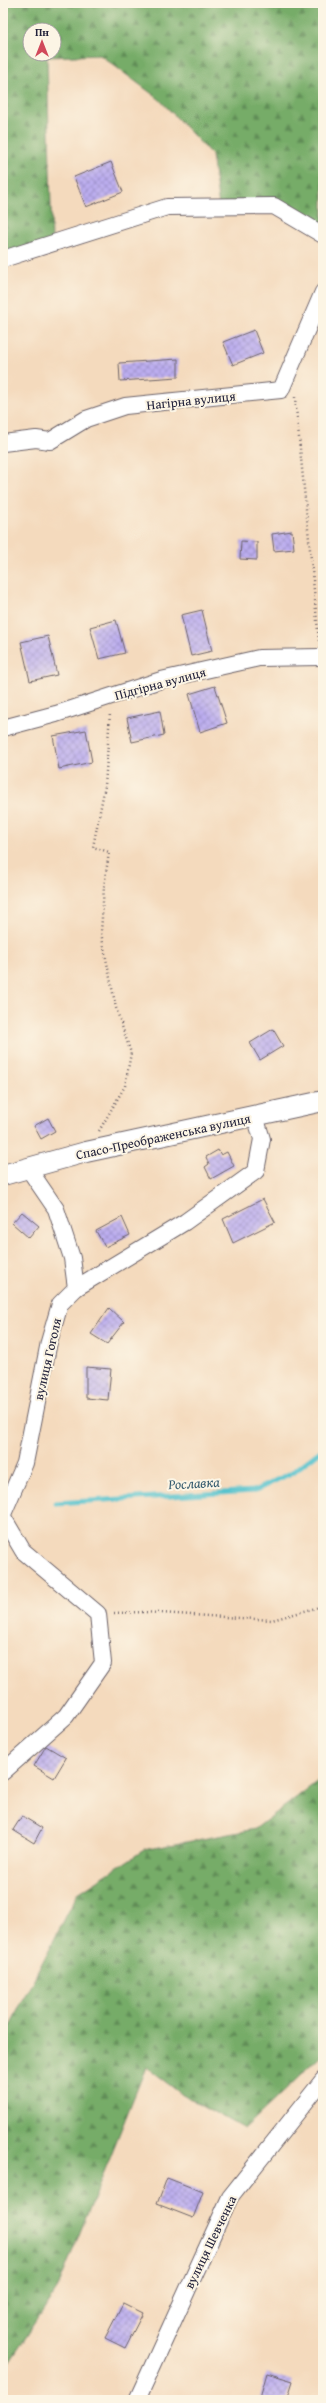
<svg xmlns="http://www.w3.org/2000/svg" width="326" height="2403" viewBox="0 0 326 2403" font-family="'Gentium Book Plus',serif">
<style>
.forest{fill:url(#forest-firs);stroke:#4c6752;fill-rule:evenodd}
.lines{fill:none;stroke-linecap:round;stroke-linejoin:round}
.stream{stroke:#56c3ce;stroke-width:5}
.building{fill:url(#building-cross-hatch)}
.minor-casing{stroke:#6c6268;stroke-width:18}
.tertiary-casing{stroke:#6c6268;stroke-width:22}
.path{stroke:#6c6268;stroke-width:2.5;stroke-dasharray:1 3;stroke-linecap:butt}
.minor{stroke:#fff;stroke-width:16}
.tertiary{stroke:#fff;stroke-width:20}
.labels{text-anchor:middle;stroke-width:4;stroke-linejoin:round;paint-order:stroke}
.street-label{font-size:13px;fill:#22223b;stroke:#fcf5e5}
.water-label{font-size:14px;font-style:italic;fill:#345a6e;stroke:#fcf5e5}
</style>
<defs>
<pattern id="forest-firs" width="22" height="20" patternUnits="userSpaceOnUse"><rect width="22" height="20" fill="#76ac68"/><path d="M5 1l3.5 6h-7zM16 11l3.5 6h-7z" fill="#608c57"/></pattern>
<pattern id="building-cross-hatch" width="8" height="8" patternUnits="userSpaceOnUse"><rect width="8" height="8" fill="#bcadef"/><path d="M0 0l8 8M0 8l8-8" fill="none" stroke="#988cc3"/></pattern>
</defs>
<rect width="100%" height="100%" fill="#fcf5e5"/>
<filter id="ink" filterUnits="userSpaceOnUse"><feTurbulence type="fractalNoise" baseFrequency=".025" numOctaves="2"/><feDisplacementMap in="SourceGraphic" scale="8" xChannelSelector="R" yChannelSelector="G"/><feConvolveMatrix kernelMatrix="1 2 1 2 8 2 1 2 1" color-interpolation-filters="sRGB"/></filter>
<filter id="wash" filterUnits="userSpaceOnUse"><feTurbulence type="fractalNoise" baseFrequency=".012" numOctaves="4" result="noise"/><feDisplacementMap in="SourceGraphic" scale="16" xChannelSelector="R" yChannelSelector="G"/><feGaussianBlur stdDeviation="0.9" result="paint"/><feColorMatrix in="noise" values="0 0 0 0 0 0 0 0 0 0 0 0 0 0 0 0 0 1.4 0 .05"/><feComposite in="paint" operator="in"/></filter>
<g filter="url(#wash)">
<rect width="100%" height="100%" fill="#f4dabd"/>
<g class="forest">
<path d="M3,3h320v232l-49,-29h-55l-7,-51 -53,-56 -59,-44 -53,2 5,186 -49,16zM30,30h24v24h-24z"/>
<path d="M323,1777v277l-79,75 -64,-36 -34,-26 -89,223 -48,73 -6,-2v-322l75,-146 66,-43 111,-21z"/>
</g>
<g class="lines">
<path class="stream" d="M55,1503l199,-12 39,-19 30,-23"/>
</g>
<g id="blocks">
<g class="building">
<path d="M111,162l12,30 -37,15 -12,-30z"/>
<path d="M254,330l9,23 -30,12 -10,-23z"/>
<path d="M178,359v18l-58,4 -1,-18z"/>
<path d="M292,531l2,18 -20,2 -2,-17z"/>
<path d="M241,541l16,1v18l-17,-1z"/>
<path d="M202,610l10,41 -21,5 -10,-41z"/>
<path d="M116,620l9,33 -26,6 -9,-32z"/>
<path d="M48,636l9,39 -27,6 -9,-39z"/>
<path d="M215,686l12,37 -27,9 -11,-38z"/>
<path d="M160,711l4,24 -32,7 -5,-24z"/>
<path d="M86,730l6,32 -33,7 -6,-33z"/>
<path d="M273,1029l10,17 -23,14 -10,-17z"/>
<path d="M48,1118l7,13 -14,8 -7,-13z"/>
<path d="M218,1150l3,5 6,-3 7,14 -23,13 -6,-12 4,-3 -3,-7z"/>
<path d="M263,1199l12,23 -42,21 -10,-24z"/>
<path d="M22,1212l17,14 -10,12 -17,-15z"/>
<path d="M122,1217l8,18 -25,12 -9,-16z"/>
<path d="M109,1308l15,14 -17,22 -16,-10z"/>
<path d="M86,1367l25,2 -3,31 -22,-2z"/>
<path d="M46,1746l20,12 -12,20 -20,-12z"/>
<path d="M22,1816l20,12 -8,15 -21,-13z"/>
<path d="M167,2178l36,14 -10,26 -36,-14z"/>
<path d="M123,2303l20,10 -18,35 -20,-10z"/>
<path d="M267,2373l26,8 -6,19h-17l-10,-3z"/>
</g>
</g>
</g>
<g filter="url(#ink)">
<use href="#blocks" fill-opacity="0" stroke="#6c6268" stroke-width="1"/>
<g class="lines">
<g class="minor-casing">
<g id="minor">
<path d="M3,259l164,-52 107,-1 49,29"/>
<path d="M3,443l33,-4 14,2 36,-22 39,-13 156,-16 42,-98"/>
<path d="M3,728l53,-14 105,-34 98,-22 62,-1"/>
<path d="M76,1288l109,-66 71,-51 6,-32 -7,-23"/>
<path d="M3,1514l22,-51 24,-121 11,-38 16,-16 -4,-30 -16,-49 -28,-41"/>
<path d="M3,1517l20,34 75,63 5,49 -37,53 -63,56"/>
<path d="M137,2400l93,-203 93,-117"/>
</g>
</g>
<g class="tertiary-casing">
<path id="tertiary" d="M3,1175l83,-23 237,-51"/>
</g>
<g class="path">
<path d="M295,397l24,244"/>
<path d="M99,1131l26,-45 6,-33 -15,-45 -15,-75 3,-46 5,-35 -16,-5 12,-61 5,-73"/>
<path d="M114,1613l30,-1 128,8 51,-14"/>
</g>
<use href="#minor" class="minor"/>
<use href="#tertiary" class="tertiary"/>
</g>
</g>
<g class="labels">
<g class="street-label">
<text transform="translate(191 400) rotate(-6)" y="5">Нагірна вулиця</text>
<text transform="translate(160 683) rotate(-15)" y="5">Підгірна вулиця</text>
<text transform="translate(163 1136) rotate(-12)" y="5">Спасо-Преображенська вулиця</text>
<text transform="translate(47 1359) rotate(-77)" y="5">вулиця Гоголя</text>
<text transform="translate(210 2242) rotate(-64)" y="5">вулиця Шевченка</text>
</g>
<g class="water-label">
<text transform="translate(194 1483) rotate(-3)" y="5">Рославка</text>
</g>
</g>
<rect width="326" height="2403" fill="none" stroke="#fcf5e5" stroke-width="16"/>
<g transform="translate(42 42)"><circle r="19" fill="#fcf5e5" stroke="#a5a1a1"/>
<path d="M0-3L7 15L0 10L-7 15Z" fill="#d1495b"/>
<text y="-6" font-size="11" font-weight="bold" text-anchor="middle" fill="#22223b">Пн</text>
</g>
</svg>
